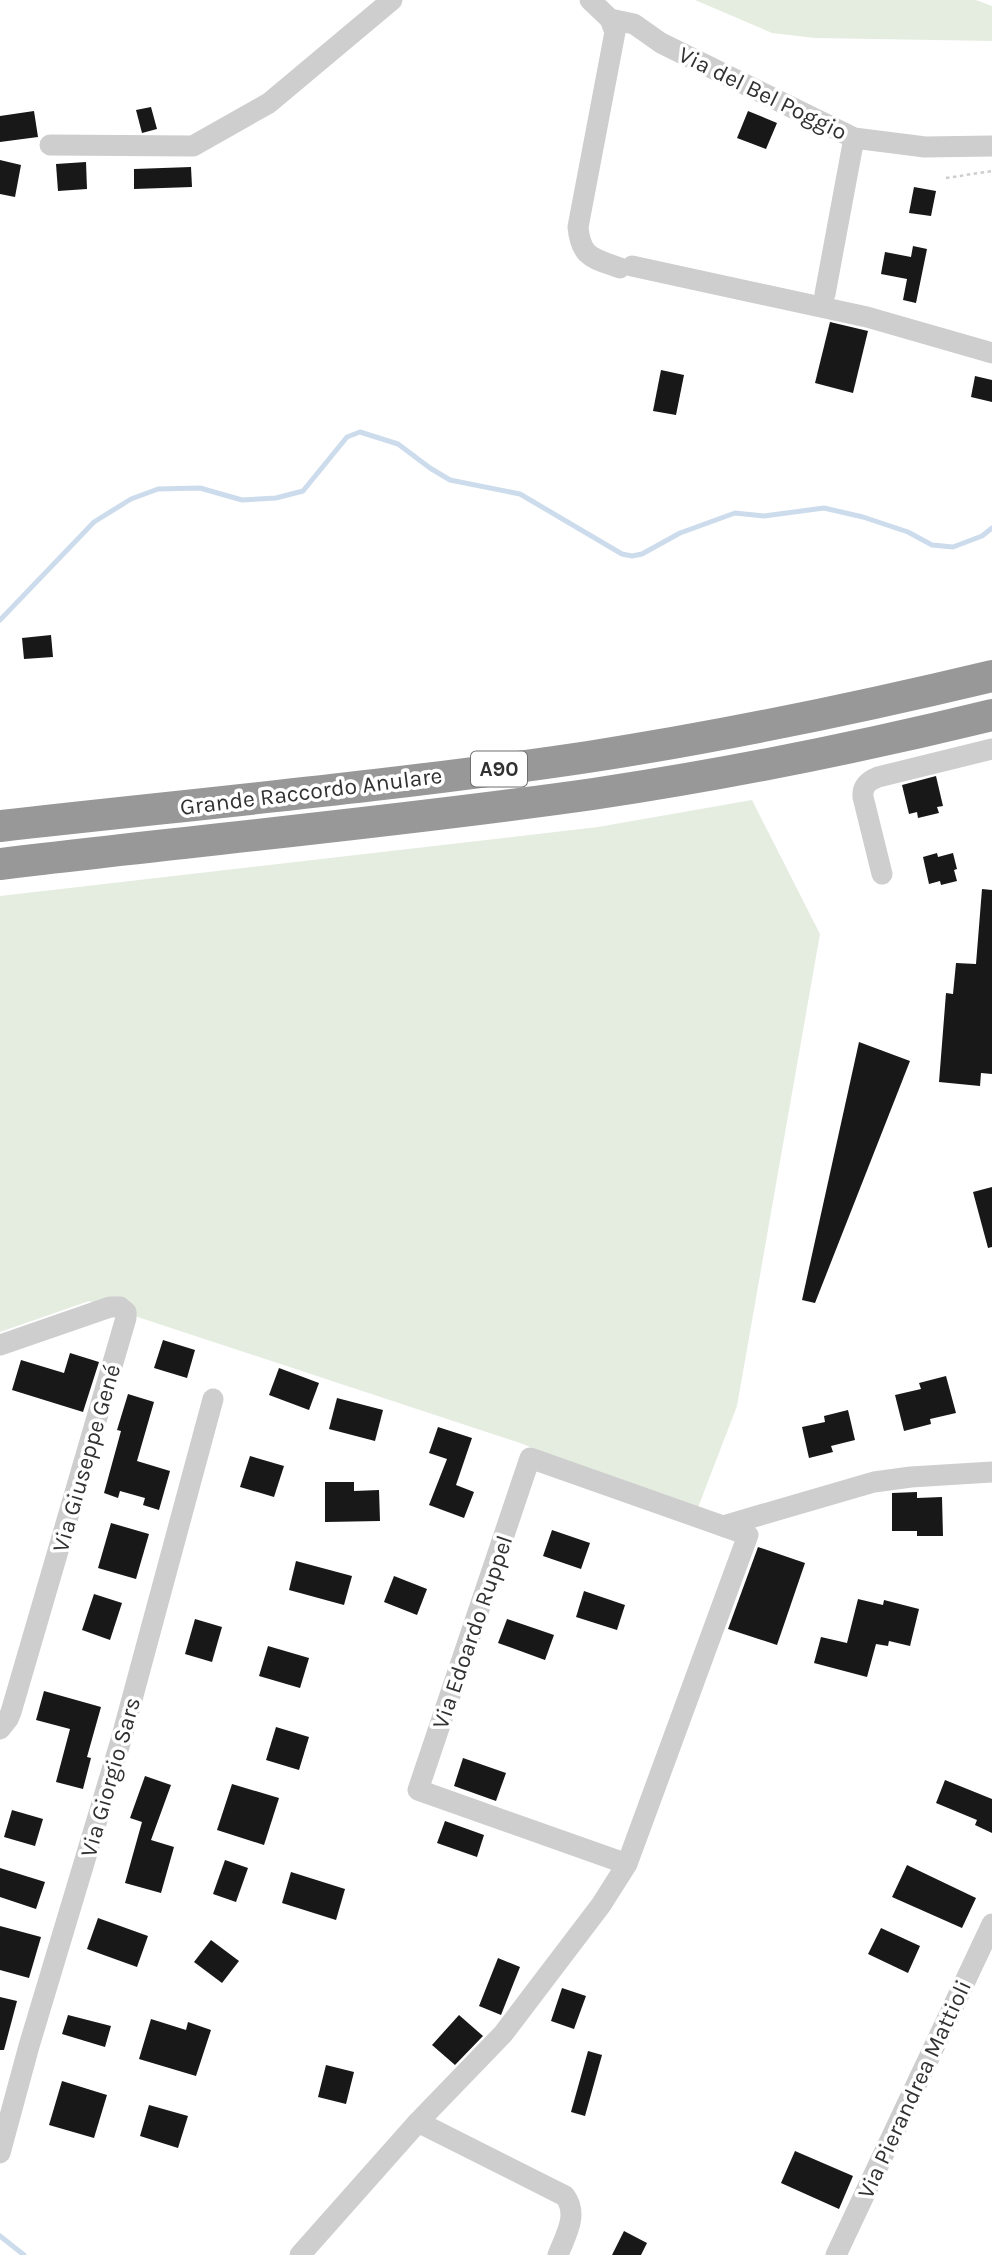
<svg xmlns="http://www.w3.org/2000/svg" width="992" height="2255" viewBox="0 0 992 2255" font-family="Karla,sans-serif">
<style>
.green{fill:#e5ede0}
.lines{fill:none;stroke-linecap:round;stroke-linejoin:round}
.stream{stroke:#cddcec;stroke-width:5}
.building{fill:#181818}
.path{stroke:#cecece;stroke-width:2.5;stroke-dasharray:3.5 3.5;stroke-linecap:butt}
.minor{stroke:#cecece;stroke-width:21}
.highway{stroke:#989898;stroke-width:32}
.labels{text-anchor:middle;stroke-width:7;stroke-linejoin:round;paint-order:stroke}
.shield{fill:#fff;stroke:#6f6f6f;stroke-width:2}
.shield-label{font-size:21px;font-weight:bold;fill:#313131}
.street-label{font-size:23px;fill:#313131;stroke:#fff}
</style>
<rect width="100%" height="100%" fill="#fff"/>
<g class="green">
<path d="M695,0h281l16,6v35l-177,-3 -43,-5z"/>
<path d="M752,800l68,134 -83,472 -43,112 -171,-74 -434,-143 -89,31v-436l598,-69z"/>
</g>
<g class="lines">
<g class="stream">
<path d="M0,620l94,-98 37,-23 27,-10 42,-1 42,12 34,-2 27,-7 44,-54 13,-5 38,12 32,24 20,12 70,14 102,60 10,2 10,-2 38,-21 55,-20 29,3 60,-8 39,9 45,15 24,13 21,2 29,-11 10,-8"/>
<path d="M0,2236l24,19"/>
</g>
</g>
<g class="building">
<path d="M151,107l6,22 -15,4 -6,-23z"/>
<path d="M34,111l4,26 -38,5v-26z"/>
<path d="M748,111l29,12 -11,26 -29,-11z"/>
<path d="M0,160l21,5 -6,32 -15,-3z"/>
<path d="M86,162l1,27 -29,2 -2,-27z"/>
<path d="M191,167l1,20 -58,2v-20z"/>
<path d="M914,187l22,4 -5,25 -22,-3z"/>
<path d="M913,246l14,3 -11,54 -13,-3 4,-21 -26,-5 4,-22 26,5z"/>
<path d="M830,322l38,9 -15,62 -38,-10z"/>
<path d="M661,370l23,5 -8,40 -23,-4z"/>
<path d="M975,376l17,4v22l-21,-5z"/>
<path d="M51,635l2,22 -29,2 -2,-21z"/>
<path d="M936,776l7,30 -6,1 2,6 -21,5 -1,-6 -8,2 -7,-29z"/>
<path d="M937,853l1,4 15,-4 4,16 -3,1 3,11 -16,4 -1,-4 -11,3 -6,-27z"/>
<path d="M982,889l10,1v184l-11,-1 -1,13 -41,-4 7,-89 7,1 3,-31 20,1z"/>
<path d="M859,1042l51,19 -95,242 -13,-3z"/>
<path d="M992,1187v60l-4,1 -15,-56z"/>
<path d="M163,1340l32,10 -8,28 -33,-10z"/>
<path d="M70,1353l29,9 -16,50 -71,-22 9,-30 43,13z"/>
<path d="M279,1368l40,15 -10,27 -40,-15z"/>
<path d="M946,1376l10,37 -26,6 1,5 -27,7 -9,-36 26,-6 -2,-6z"/>
<path d="M128,1394l26,8 -17,59 33,10 -11,39 -16,-5 2,-7 -25,-7 -2,7 -14,-5 17,-62 -4,-1z"/>
<path d="M337,1398l46,12 -8,31 -46,-12z"/>
<path d="M848,1410l7,30 -24,6 2,6 -24,6 -7,-31 23,-5 -1,-6z"/>
<path d="M438,1427l34,11 -16,47 18,7 -10,26 -35,-13 18,-46 -18,-6z"/>
<path d="M250,1456l34,10 -10,31 -34,-10z"/>
<path d="M325,1482h29v9l25,-1 1,31 -55,1z"/>
<path d="M917,1492v6l25,-1 1,39h-26v-5h-25v-38z"/>
<path d="M111,1523l38,11 -13,45 -38,-11z"/>
<path d="M552,1530l38,13 -9,26 -38,-13z"/>
<path d="M758,1547l47,16 -28,82 -49,-16z"/>
<path d="M296,1561l56,15 -8,29 -55,-15z"/>
<path d="M394,1576l33,13 -10,26 -33,-13z"/>
<path d="M584,1591l41,14 -8,25 -41,-13z"/>
<path d="M94,1594l28,9 -12,37 -28,-10z"/>
<path d="M858,1599l25,6 1,-5 35,9 -9,37 -21,-5 -1,5 -12,-2 -9,33 -53,-14 7,-26 26,6z"/>
<path d="M195,1619l27,8 -10,35 -27,-8z"/>
<path d="M507,1619l47,16 -9,25 -47,-17z"/>
<path d="M268,1646l41,12 -9,30 -41,-12z"/>
<path d="M44,1691l57,16 -14,50 4,1 -8,31 -27,-7 14,-53 -34,-9z"/>
<path d="M276,1727l33,10 -10,33 -33,-10z"/>
<path d="M463,1758l43,15 -10,28 -42,-15z"/>
<path d="M145,1776l26,9 -20,55 23,7 -13,46 -36,-10 17,-61 -12,-4z"/>
<path d="M945,1780l47,19v34l-17,-8 2,-5 -41,-17z"/>
<path d="M232,1784l47,14 -15,47 -47,-15z"/>
<path d="M12,1810l31,9 -8,27 -31,-9z"/>
<path d="M445,1821l39,14 -7,22 -40,-14z"/>
<path d="M225,1860l23,8 -12,34 -23,-8z"/>
<path d="M907,1865l69,33 -14,30 -70,-31z"/>
<path d="M0,1868l45,14 -9,27 -36,-12z"/>
<path d="M291,1872l54,17 -9,31 -54,-17z"/>
<path d="M98,1918l50,18 -11,31 -50,-18z"/>
<path d="M0,1926l41,11 -12,41 -29,-8z"/>
<path d="M881,1928l39,18 -12,27 -40,-19z"/>
<path d="M211,1940l28,21 -17,22 -28,-21z"/>
<path d="M498,1958l22,9 -19,48 -22,-9z"/>
<path d="M562,1988l24,8 -12,33 -23,-8z"/>
<path d="M0,1997l17,4 -13,49h-4z"/>
<path d="M68,2015l43,11 -6,21 -43,-13z"/>
<path d="M459,2015l24,21 -28,29 -23,-20z"/>
<path d="M151,2019l35,11 2,-8 23,8 -15,46 -57,-17z"/>
<path d="M588,2051l14,4 -17,61 -14,-4z"/>
<path d="M326,2065l28,7 -8,32 -28,-7z"/>
<path d="M62,2081l45,14 -13,43 -45,-13z"/>
<path d="M149,2105l39,11 -10,32 -38,-12z"/>
<path d="M795,2151l58,25 -14,33 -58,-26z"/>
<path d="M624,2231l23,12 -6,12h-29z"/>
</g>
<g class="lines">
<path class="path" d="M946,178l46,-7"/>
<g class="minor">
<path d="M590,0l20,19 24,5 27,19 193,95 71,9 67,-1"/>
<path d="M610,19l5,13 -37,195c3,32 16,31 42,41"/>
<path d="M50,145l143,1 76,-43 123,-103"/>
<path d="M632,266l235,51 125,36"/>
<path d="M825,294l29,-156"/>
<path d="M882,874l-19,-77c-1,-11 5,-16 15,-20l114,-28"/>
<path d="M0,1345l110,-38h10l6,5v6l-115,394 -3,7 -8,10"/>
<path d="M723,1526l151,-44 37,-5 81,-5"/>
<path d="M418,2122l147,74c14,19 0,40 -7,59"/>
<path d="M0,2153l29,-107 92,-306 92,-341"/>
<path d="M300,2255l118,-133 85,-88 98,-129 26,-41 121,-329 -218,-77 -112,332 209,74"/>
<path d="M836,2255l156,-331"/>
</g>
<g class="highway">
<path d="M0,826c196,-22 393,-40 588,-69 136,-21 270,-49 404,-81"/>
<path d="M0,864c198,-24 396,-42 593,-70 134,-20 268,-47 399,-79"/>
</g>
</g>
<g class="labels">
<rect class="shield" x="471" y="751.5" width="56" height="35" rx="5"/>
<g class="shield-label">
<text x="499" y="776">A90</text>
</g>
<g class="street-label">
<text transform="translate(763 93) rotate(26)" y="8">Via del Bel Poggio</text>
<text transform="translate(311 791) rotate(-7)" y="8">Grande Raccordo Anulare</text>
<text transform="translate(86 1458) rotate(-74)" y="8">Via Giuseppe Gené</text>
<text transform="translate(472 1632) rotate(-71)" y="8">Via Edoardo Ruppel</text>
<text transform="translate(110 1777) rotate(-74)" y="8">Via Giorgio Sars</text>
<text transform="translate(914 2089) rotate(-65)" y="8">Via Pierandrea Mattioli</text>
</g>
</g>
</svg>
